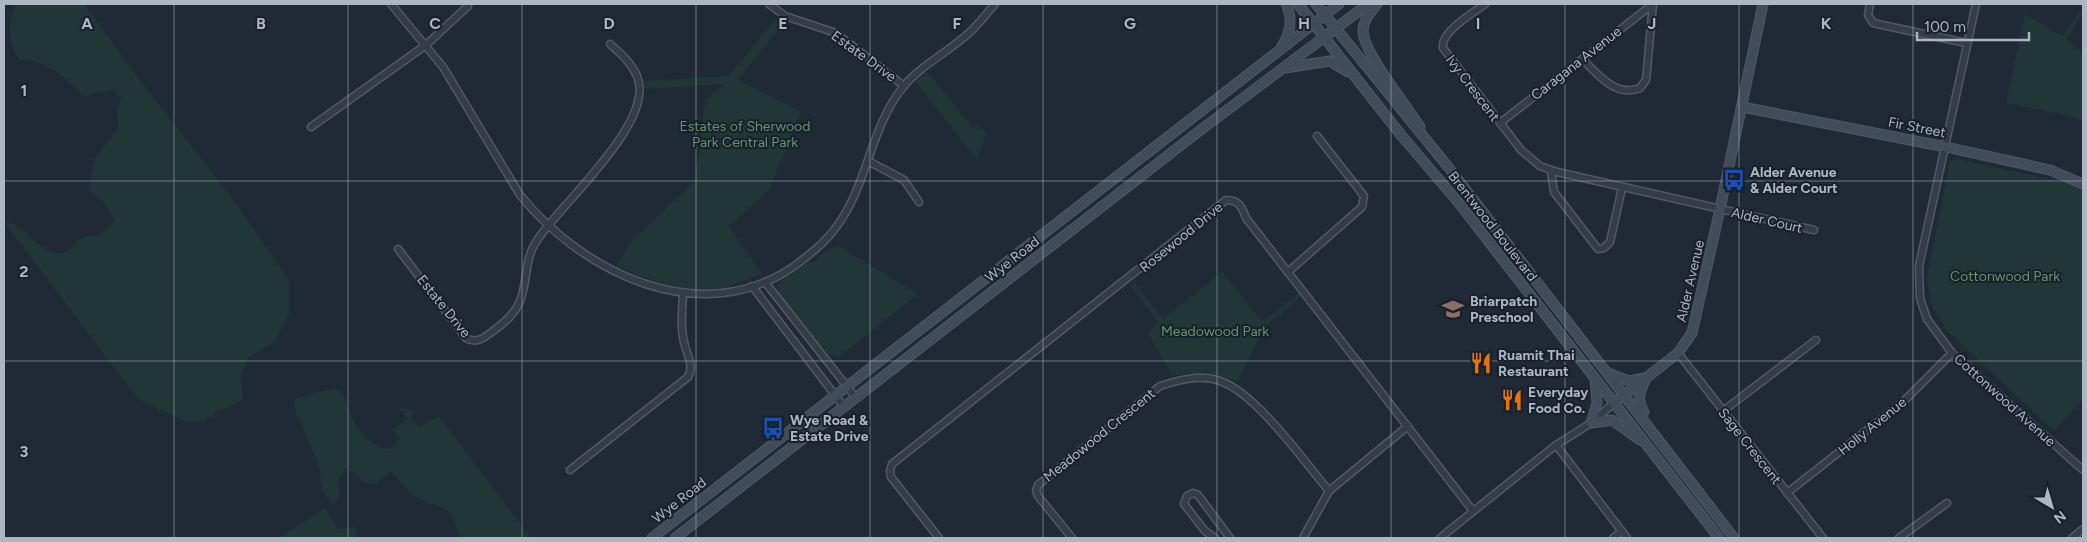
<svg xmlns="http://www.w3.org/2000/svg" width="2087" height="542" viewBox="0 0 2087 542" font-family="Figtree,sans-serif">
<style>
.green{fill:#213637}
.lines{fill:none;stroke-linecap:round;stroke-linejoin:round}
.street-casing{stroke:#505a65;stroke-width:9}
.secondary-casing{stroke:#505a65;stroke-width:11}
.street{stroke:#333c47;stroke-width:6}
.secondary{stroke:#414c5a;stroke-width:9}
.grid{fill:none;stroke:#adb7c4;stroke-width:1;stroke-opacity:0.55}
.labels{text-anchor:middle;stroke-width:4;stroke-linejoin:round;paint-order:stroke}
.street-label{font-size:14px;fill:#adb7c4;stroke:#18212b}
.park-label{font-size:14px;fill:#64946c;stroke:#18212b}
.poi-label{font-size:14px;font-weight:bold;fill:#adb7c4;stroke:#18212b;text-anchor:start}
.grid-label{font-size:16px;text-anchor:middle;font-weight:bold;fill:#adb7c4;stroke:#18212b;stroke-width:4;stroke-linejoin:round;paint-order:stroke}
</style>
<rect width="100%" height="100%" fill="#1f2a36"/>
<g class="green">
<path d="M15,4h69l56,76 89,114 60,86v33l-14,28 -27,17 -7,18 2,23 -9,6 -16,6 -14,11h-18l-48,-23 -134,-177c24,2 38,40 63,29 6,-2 9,-10 15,-13 3,-2 8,-1 12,-2 9,-1 15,-9 21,-16l-13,-20 -13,-8 5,-33 24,-31 -1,-19 4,-12 -9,-7 -28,6c-22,-20 -35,-36 -66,-36 -9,-18 -11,-37 -3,-56z"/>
<path d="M2083,7v6l-17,27 17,12v69l-17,-6 -60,-12 19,-89 37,22z"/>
<path d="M776,18l9,3 -47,59 63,31 -32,80 -40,35 33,48c-11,4 -22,9 -33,12 -40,11 -77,-5 -113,-20l17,-27 62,-58 10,-80 18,-17 -78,5 -2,-8 86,-5z"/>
<path d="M928,72l44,55 6,-3 8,9 -9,27 -62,-79z"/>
<path d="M1957,159l115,25 11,6v211l-1,-1 -28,31 -107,-100 -16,-26 -4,-28 23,-116z"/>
<path d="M837,245l81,49 -79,63 -10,-2 -6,-8 -3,1 -41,-54 -2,-10 31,-22 4,1 14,-12z"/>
<path d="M1222,272l40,49 36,-27 3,3 -36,29 -27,55 -31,-9 -35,3 -24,-42 10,-11 -27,-36 4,-3 28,36z"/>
<path d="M336,389l8,5c6,22 18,52 45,55l11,-9 -7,-11 14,-10 -8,-11 8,1 8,4 -5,4 9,10 20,-11 92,122h-70l-11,-25 -10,-7 -10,-2 -18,-9 -21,-24 -15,13 -11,-1 -11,-10 -8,-5 -8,12c2,11 5,19 -6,24l-10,-13 -3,-26 -24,-55 -1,-10 27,-9z"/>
<path d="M325,508l13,21 17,-2 3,11h-80z"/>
</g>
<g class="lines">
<g class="street-casing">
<g id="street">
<path d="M391,4l52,63 77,128c63,78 180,135 273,72 16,-12 32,-24 44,-41 31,-42 33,-98 66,-139 18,-22 47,-36 67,-55 9,-8 17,-19 25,-28"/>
<path d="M769,4l16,12 51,17 68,53"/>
<path d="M1485,4c-12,9 -45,28 -42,44l78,102 19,16 17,6 257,58"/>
<path d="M1870,4l-2,11 5,8 93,20"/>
<path d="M1976,4l-57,262 1,32 7,21 25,34 131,117"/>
<path d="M1582,59c16,15 33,39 58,29l6,-8 7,-76"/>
<path d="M1500,123l153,-119"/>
<path d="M311,127l115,-82 42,-39"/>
<path d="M868,161l36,19 15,22"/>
<path d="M1551,171l3,21 44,57 6,-1 6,-6 12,-54"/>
<path d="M398,249l68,89c11,6 18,0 27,-7 11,-8 22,-17 27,-30 8,-19 4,-41 16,-59 22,-36 121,-120 101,-166 -6,-14 -17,-23 -27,-32"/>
<path d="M1288,272l74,-65 2,-11 -47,-60"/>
<path d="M765,282l91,116"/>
<path d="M752,286l92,121"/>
<path d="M1678,353l145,185"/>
<path d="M1723,411l93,-71"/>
<path d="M1556,445l71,93"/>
<path d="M570,470l118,-93c6,-11 0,-20 -3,-31 -5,-17 -3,-35 -2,-52"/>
<path d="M1787,493l117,-92 48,-48"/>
<path d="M939,538l-48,-61 -1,-6 2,-7 334,-264c13,0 16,7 20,18l227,293"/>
<path d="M1072,538l-34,-42 -2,-5 2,-6 122,-99c19,-6 40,-12 60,-5 36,12 84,80 109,110"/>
<path d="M1215,538l-10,-7 -21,-27 3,-8 6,-3 5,2 32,43"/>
<path d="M1303,538l26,-47 79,-65"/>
<path d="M1440,538l116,-93 35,-22 23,-20"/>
<path d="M1613,538l9,-7"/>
<path d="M1899,538l48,-35"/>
<path d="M2072,538l11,-9"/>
</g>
</g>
<g class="secondary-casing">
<g id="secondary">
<path d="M1298,4l103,131 57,67 261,336"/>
<path d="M1316,4l133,164 285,370"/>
<path d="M1377,4c-6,8 -14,16 -14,27 0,21 44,75 57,96"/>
<path d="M1282,46c9,-14 11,-27 4,-42"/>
<path d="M1285,68l45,-7 18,11"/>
<path d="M1742,107l204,40 104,23 33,14"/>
<path d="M1609,373l20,8 15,-3"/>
<path d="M1595,379l2,24 -6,20 21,-3 28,20"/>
<path d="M1614,403l64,-50 14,-20 28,-124 43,-205"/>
<path d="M1644,412c-7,-13 -5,-18 1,-32"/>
<path d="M652,538l687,-534"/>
<path d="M675,538l523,-406 170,-128"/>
</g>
</g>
<use href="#street" class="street"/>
<use href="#secondary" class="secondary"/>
</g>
<path class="grid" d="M174,4v534M348,4v534M522,4v534M696,4v534M870,4v534M1043,4v534M1217,4v534M1391,4v534M1565,4v534M1739,4v534M1913,4v534M4,181h2079M4,361h2079"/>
<defs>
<g id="bus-bare" transform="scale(1.725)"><path d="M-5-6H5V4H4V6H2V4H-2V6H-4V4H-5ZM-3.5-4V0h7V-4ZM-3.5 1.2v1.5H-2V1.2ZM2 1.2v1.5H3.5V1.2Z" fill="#1a4fb4" stroke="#18212b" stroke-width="2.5" paint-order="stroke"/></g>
<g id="school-bare" transform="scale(1.725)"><path d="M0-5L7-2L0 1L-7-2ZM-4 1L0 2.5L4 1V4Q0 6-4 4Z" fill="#8d6e63" stroke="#18212b" stroke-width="2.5" paint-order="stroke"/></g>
<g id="restaurant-bare" transform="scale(1.725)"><path d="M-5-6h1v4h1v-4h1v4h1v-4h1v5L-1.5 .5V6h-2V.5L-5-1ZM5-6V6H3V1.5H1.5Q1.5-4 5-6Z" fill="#e8710a" stroke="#18212b" stroke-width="2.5" paint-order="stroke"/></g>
</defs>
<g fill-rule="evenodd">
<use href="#bus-bare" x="1734" y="180"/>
<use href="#school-bare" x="1453" y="309"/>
<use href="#restaurant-bare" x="1481" y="363"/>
<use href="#restaurant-bare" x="1512" y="400"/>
<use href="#bus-bare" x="773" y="428"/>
</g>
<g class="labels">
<g class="street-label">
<text transform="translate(864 56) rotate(36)" y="5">Estate Drive</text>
<text transform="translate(1576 63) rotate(-38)" y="5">Caragana Avenue</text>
<text transform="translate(1473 88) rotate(53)" y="5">Ivy Crescent</text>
<text transform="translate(1917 127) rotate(11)" y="5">Fir Street</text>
<text transform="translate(1767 220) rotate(13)" y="5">Alder Court</text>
<text transform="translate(1493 226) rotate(52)" y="5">Brentwood Boulevard</text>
<text transform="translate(1181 237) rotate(-39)" y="5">Rosewood Drive</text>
<text transform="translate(1012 259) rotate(-38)" y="5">Wye Road</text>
<text transform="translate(1690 281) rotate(-77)" y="5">Alder Avenue</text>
<text transform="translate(444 306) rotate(51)" y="5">Estate Drive</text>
<text transform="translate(2005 400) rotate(42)" y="5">Cottonwood Avenue</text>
<text transform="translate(1872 426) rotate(-39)" y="5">Holly Avenue</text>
<text transform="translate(1099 435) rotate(-39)" y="5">Meadowood Crescent</text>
<text transform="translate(1750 446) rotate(52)" y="5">Sage Crescent</text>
<text transform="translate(679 500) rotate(-38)" y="5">Wye Road</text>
</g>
<g class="park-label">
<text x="745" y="131">Estates of Sherwood<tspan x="745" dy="16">Park Central Park</tspan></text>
<text x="2005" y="281">Cottonwood Park</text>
<text x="1215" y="336">Meadowood Park</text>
</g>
<g class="poi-label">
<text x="1750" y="177">Alder Avenue<tspan x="1750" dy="16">&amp; Alder Court</tspan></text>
<text x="1470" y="306">Briarpatch<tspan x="1470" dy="16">Preschool</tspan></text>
<text x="1498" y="360">Ruamit Thai<tspan x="1498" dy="16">Restaurant</tspan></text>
<text x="1528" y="397">Everyday<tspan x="1528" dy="16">Food Co.</tspan></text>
<text x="790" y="425">Wye Road &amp;<tspan x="790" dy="16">Estate Drive</tspan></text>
</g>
</g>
<g class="grid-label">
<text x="87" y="29">A</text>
<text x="261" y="29">B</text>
<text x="435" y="29">C</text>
<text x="609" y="29">D</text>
<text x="783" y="29">E</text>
<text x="957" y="29">F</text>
<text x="1130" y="29">G</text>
<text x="1304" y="29">H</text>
<text x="1478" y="29">I</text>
<text x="1652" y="29">J</text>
<text x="1826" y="29">K</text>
<text x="24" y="96">1</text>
<text x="24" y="277">2</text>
<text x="24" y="457">3</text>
</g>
<rect width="2087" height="542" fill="none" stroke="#adb7c4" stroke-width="10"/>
<g transform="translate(2052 507) rotate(142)" stroke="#18212b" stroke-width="4" paint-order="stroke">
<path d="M0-4L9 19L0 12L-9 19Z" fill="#adb7c4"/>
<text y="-8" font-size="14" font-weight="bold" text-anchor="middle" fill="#adb7c4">N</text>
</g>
<path d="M1917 32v8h112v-8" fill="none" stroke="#adb7c4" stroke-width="2.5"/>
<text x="1924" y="32" font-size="15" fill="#adb7c4" stroke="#18212b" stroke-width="4" paint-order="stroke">100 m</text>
</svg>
